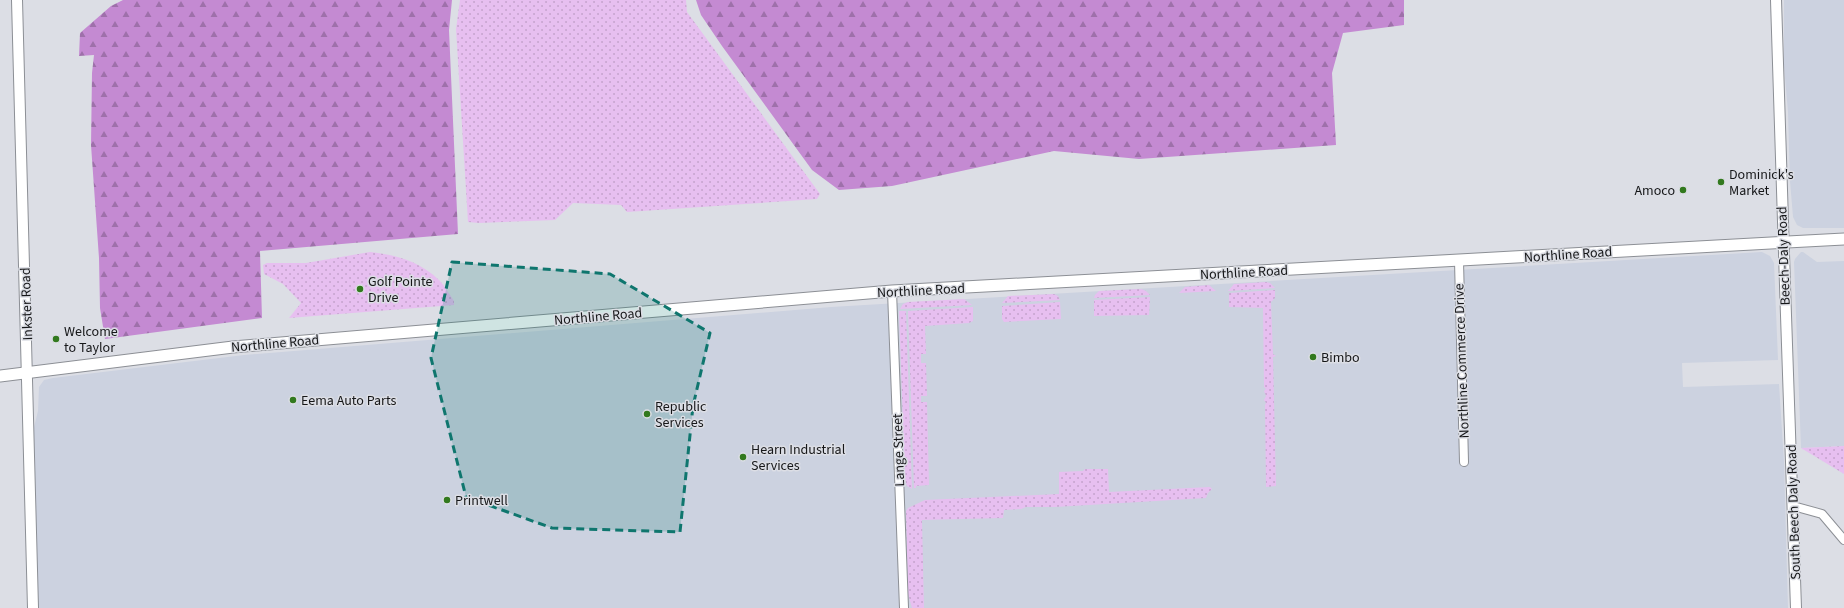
<svg xmlns="http://www.w3.org/2000/svg" width="1844" height="608" viewBox="0 0 1844 608" font-family="'Source Sans 3',sans-serif">
<style>
.built{fill:#ccd2e0}
.grass{fill:url(#grass-dots)}
.forest{fill:url(#forest-firs)}
.lines{fill:none;stroke-linecap:round;stroke-linejoin:round}
.minor-casing{stroke:#8c8f95;stroke-width:10}
.tertiary-casing{stroke:#8c8f95;stroke-width:12}
.secondary-casing{stroke:#8c8f95;stroke-width:13}
.minor{stroke:#fff;stroke-width:8}
.tertiary{stroke:#fff;stroke-width:10}
.secondary{stroke:#fff;stroke-width:11}
.marked{fill:#0f766e;fill-opacity:0.2;stroke:#0f766e;stroke-width:3;stroke-dasharray:8 5;stroke-linejoin:round}
.poi-dot{fill:#32791e;stroke:#dcdee5;stroke-width:1.5}
.labels{text-anchor:middle;stroke-width:3;stroke-linejoin:round;paint-order:stroke}
.poi-label{font-size:14px;fill:#161719;stroke:#dcdee5;text-anchor:start}
.street-label{font-size:14px;fill:#161719;stroke:#dcdee5}
</style>
<defs>
<pattern id="grass-dots" width="8" height="8" patternUnits="userSpaceOnUse"><rect width="8" height="8" fill="#e7bff0"/><path d="M2 2h.1M6 6h.1" fill="none" stroke="#c5a3cd" stroke-width="1.8" stroke-linecap="round"/></pattern>
<pattern id="forest-firs" width="22" height="20" patternUnits="userSpaceOnUse"><rect width="22" height="20" fill="#c48ad2"/><path d="M5 1l3.5 6h-7zM16 11l3.5 6h-7z" fill="#9e70aa"/></pattern>
</defs>
<rect width="100%" height="100%" fill="#dcdee5"/>
<g class="built">
<path d="M1784,0h60v228h-41l-6,-3 -4,-8 -3,-36 -2,-69 -4,-46z"/>
<path d="M1762,252l8,4 4,7 4,97 -96,3 1,24 96,-3 5,78 4,146h-1750l-5,-177 5,-20 1,-24 5,-7 9,-2 191,-23 587,-48z"/>
<path d="M1801,252h2l14,10 27,-1v185l-43,2 -7,-186 1,-3z"/>
</g>
<g class="grass">
<path d="M460,0h226l1,12 133,182 -3,5 -190,13 -6,-7 -48,-2 -18,17 -76,3 -11,-1 -12,-193z"/>
<path d="M370,252c27,3 49,9 69,28 6,6 10,14 15,21v4l-165,13 12,-15 -18,-19 -19,-10 -1,-9 4,-2h39z"/>
<path d="M1266,282l4,1 5,5 -47,3 6,-7z"/>
<path d="M1209,285l7,6 -37,2 6,-6z"/>
<path d="M1141,289l5,2 4,4 -56,3 1,-3 4,-4z"/>
<path d="M1275,290v8l-4,4 2,52 3,2 -3,1 3,129 -10,1 -1,-82 1,-2 -2,-3 2,-4 -2,-5 2,-2 -2,-2 -1,-79 -34,-1v-14z"/>
<path d="M1054,294l4,2 2,4 -58,3 6,-7z"/>
<path d="M1150,297l-1,18 -55,1v-16z"/>
<path d="M964,299l8,6 -72,4 3,-5 5,-2z"/>
<path d="M1060,302l1,17 -57,3 -2,-3v-13z"/>
<path d="M973,307v14l-4,2 -44,3 1,28h-5v9h5l1,33h-6v6h6l2,83 -13,1v2h-2l-6,-177z"/>
<path d="M899,311h7l6,178 -5,-3 -2,-6z"/>
<path d="M1844,446v28l-43,-26z"/>
<path d="M1085,469h23l1,23 101,-5 2,2 -4,4 -2,5 -151,9h-29l-5,2 -17,1 -1,8 -81,2 2,88h-12l-4,-14 -2,-83 2,-3 17,-8 134,-6v-22l24,-1z"/>
</g>
<g class="forest">
<path d="M123,0h329l-3,30 9,204 -198,17 2,67 -157,21 -5,-31 -1,-50 -8,-113 1,-72 2,-18 -15,1 1,-23 31,-27z"/>
<path d="M696,0h708v25l-61,8 -11,40 4,72 -197,14 -85,-8 -162,35 -53,4 -27,-20 -90,-124 -21,-31z"/>
</g>
<g class="lines">
<g class="minor-casing">
<g id="minor">
<path d="M1459,261l5,201"/>
<path d="M892,291l12,317"/>
<path d="M1793,506l29,8 22,26"/>
</g>
</g>
<g class="tertiary-casing">
<g id="tertiary">
<path d="M17,0l16,608"/>
<path d="M1776,0c5,203 14,405 20,608"/>
</g>
</g>
<g class="secondary-casing">
<path id="secondary" d="M0,376l233,-29 659,-56 952,-52"/>
</g>
<use href="#minor" class="minor"/>
<use href="#tertiary" class="tertiary"/>
<use href="#secondary" class="secondary"/>
</g>
<path class="marked" d="M452,262l158,12 100,59 -17,73 -13,126 -128,-4 -86,-31 -35,-139z"/>
<g class="poi-dot">
<circle cx="1721" cy="182" r="4"/>
<circle cx="1683" cy="190" r="4"/>
<circle cx="360" cy="289" r="4"/>
<circle cx="56" cy="339" r="4"/>
<circle cx="1313" cy="357" r="4"/>
<circle cx="293" cy="400" r="4"/>
<circle cx="647" cy="414" r="4"/>
<circle cx="743" cy="457" r="4"/>
<circle cx="447" cy="500" r="4"/>
</g>
<g class="labels">
<g class="poi-label">
<text x="1729" y="179">Dominick's<tspan x="1729" dy="16">Market</tspan></text>
<text x="1675" y="195" text-anchor="end">Amoco</text>
<text x="368" y="286">Golf Pointe<tspan x="368" dy="16">Drive</tspan></text>
<text x="64" y="336">Welcome<tspan x="64" dy="16">to Taylor</tspan></text>
<text x="1321" y="362">Bimbo</text>
<text x="301" y="405">Eema Auto Parts</text>
<text x="655" y="411">Republic<tspan x="655" dy="16">Services</tspan></text>
<text x="751" y="454">Hearn Industrial<tspan x="751" dy="16">Services</tspan></text>
<text x="455" y="505">Printwell</text>
</g>
<g class="street-label">
<text transform="translate(1568 254) rotate(-4)" y="5">Northline Road</text>
<text transform="translate(1783 256) rotate(-92)" y="5">Beech-Daly Road</text>
<text transform="translate(1244 272) rotate(-3)" y="5">Northline Road</text>
<text transform="translate(921 290) rotate(-3)" y="5">Northline Road</text>
<text transform="translate(26 304) rotate(-92)" y="5">Inkster Road</text>
<text transform="translate(598 316) rotate(-5)" y="5">Northline Road</text>
<text transform="translate(275 343) rotate(-5)" y="5">Northline Road</text>
<text transform="translate(1461 361) rotate(-92)" y="5">Northline Commerce Drive</text>
<text transform="translate(898 450) rotate(-92)" y="5">Lange Street</text>
<text transform="translate(1793 512) rotate(-92)" y="5">South Beech Daly Road</text>
</g>
</g>
</svg>
